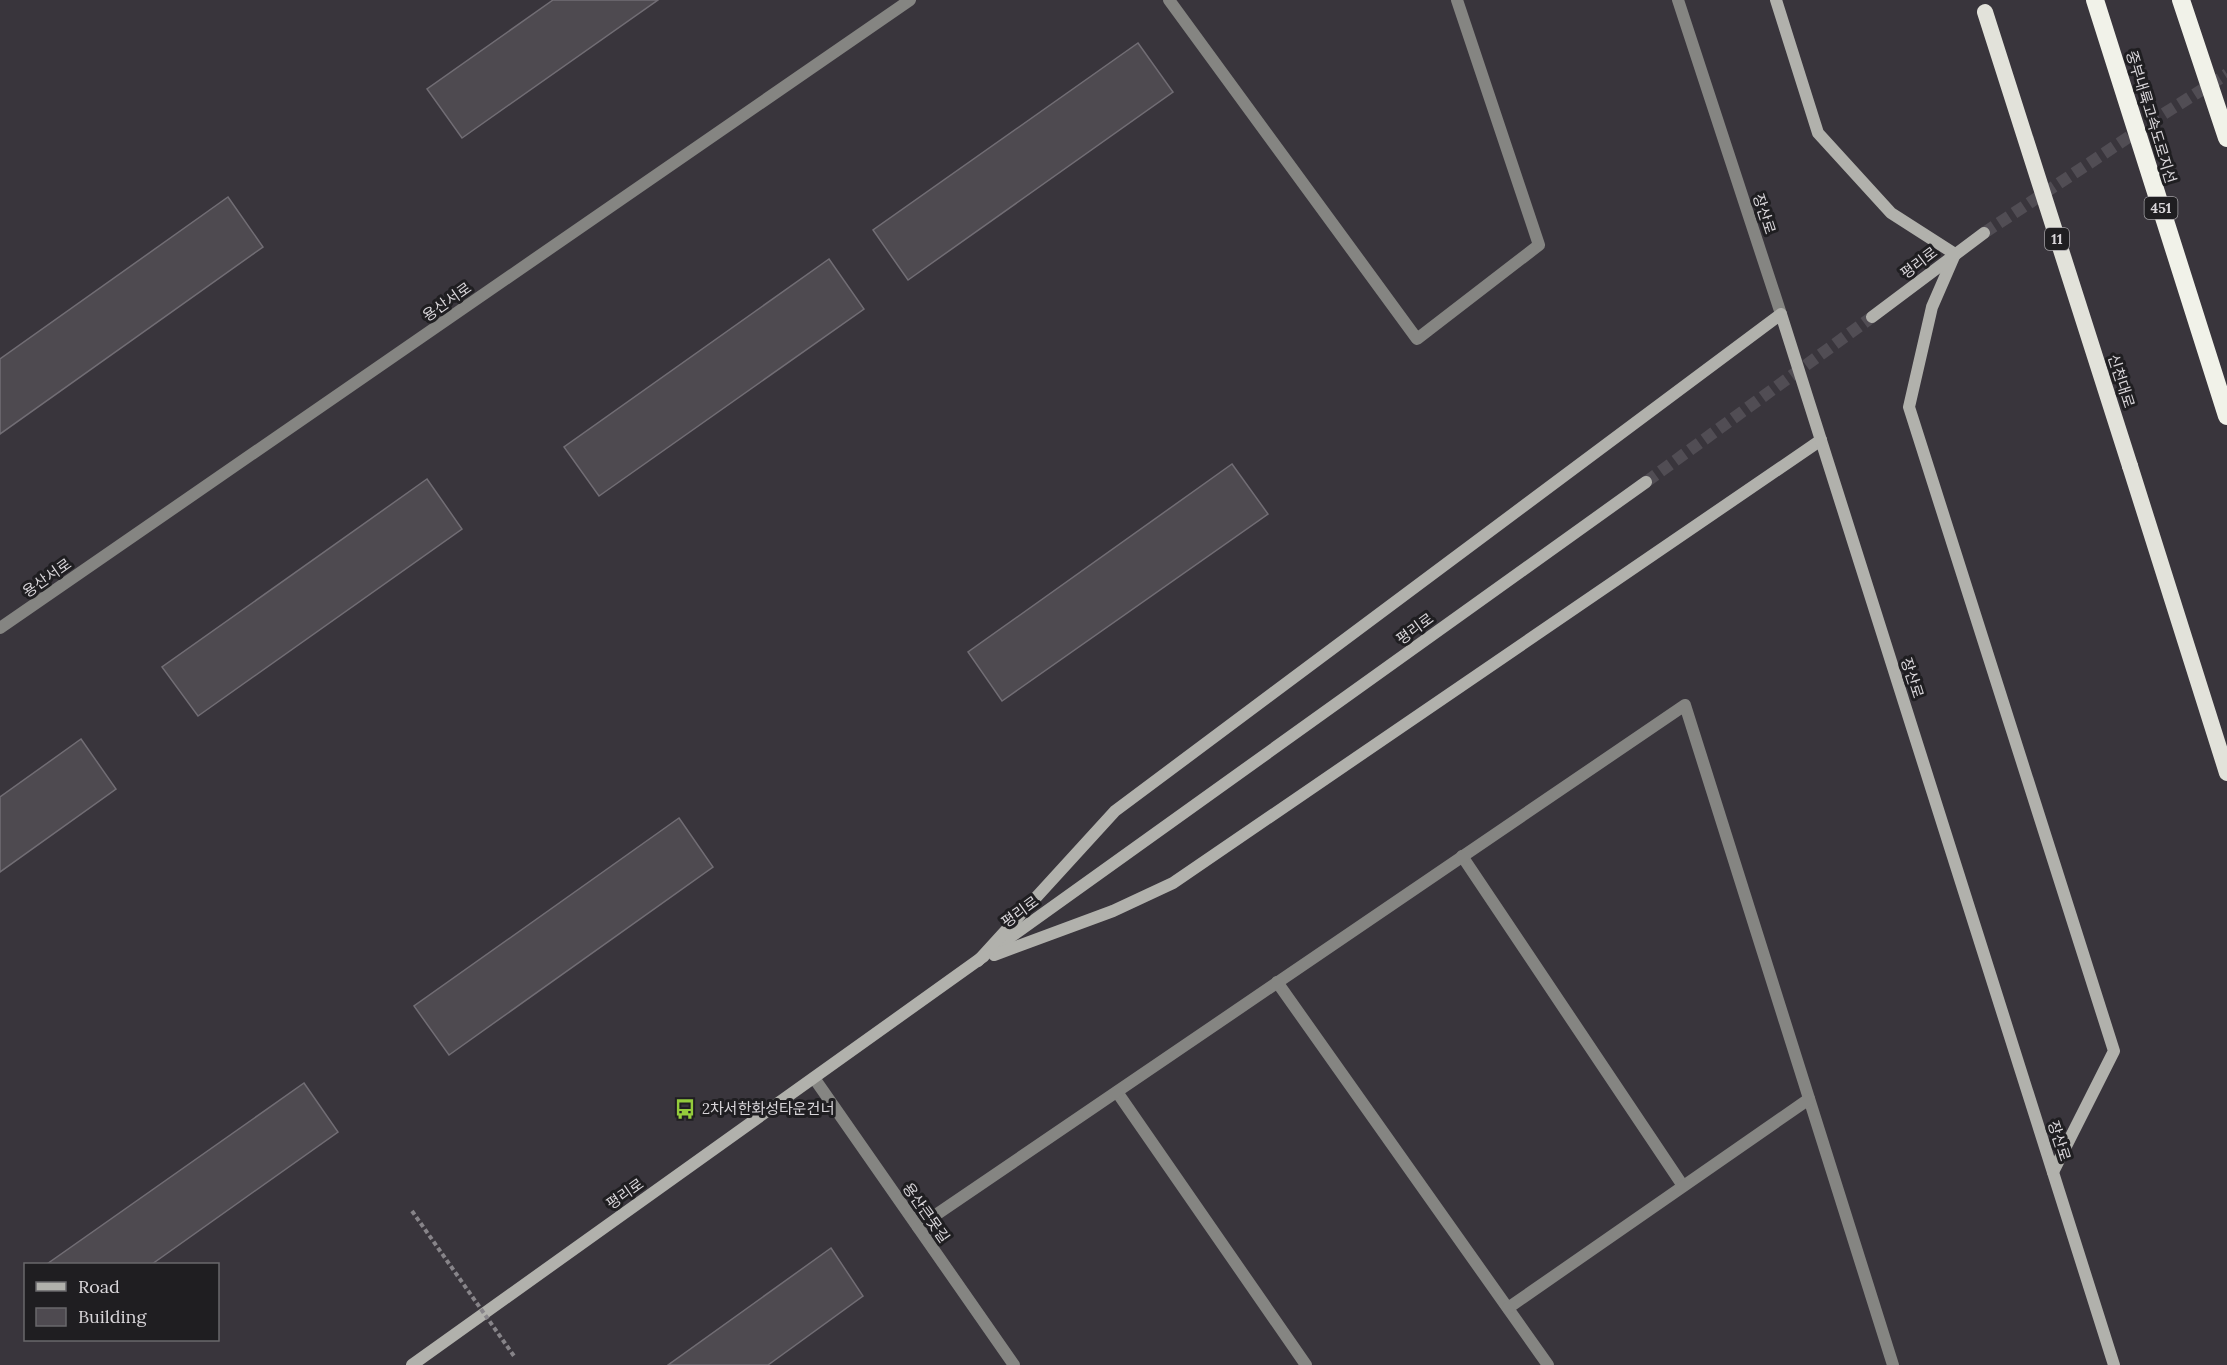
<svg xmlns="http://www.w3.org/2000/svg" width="2227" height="1365" viewBox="0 0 2227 1365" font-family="Lora,'Noto Sans KR',serif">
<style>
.building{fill:#4e4a50;stroke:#716d74;stroke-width:1.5}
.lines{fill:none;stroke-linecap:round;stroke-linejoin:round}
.secondary-tunnel{stroke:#514d54;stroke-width:12;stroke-dasharray:12 6;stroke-linecap:butt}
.service{stroke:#858582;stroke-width:12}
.minor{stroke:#858582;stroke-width:12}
.tertiary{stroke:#858582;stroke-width:12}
.secondary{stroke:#b1b1ac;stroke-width:12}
.trunk{stroke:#e2e2da;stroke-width:16}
.motorway{stroke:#f1f2e9;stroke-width:18}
.path-bridge{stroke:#878489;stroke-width:4;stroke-dasharray:4.5 3;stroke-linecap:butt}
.trunk-bridge{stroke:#e2e2da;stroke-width:16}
.labels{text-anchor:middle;stroke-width:6;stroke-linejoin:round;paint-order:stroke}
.shield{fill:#1f1e21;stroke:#a19fa2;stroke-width:1.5}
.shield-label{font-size:14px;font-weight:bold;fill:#d9d6da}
.street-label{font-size:15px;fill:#d9d6da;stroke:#1f1e21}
.poi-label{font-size:15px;fill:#d9d6da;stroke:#1f1e21;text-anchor:start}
</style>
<rect width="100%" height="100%" fill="#39353c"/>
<g class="building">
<path d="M553,0h105l-196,138 -35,-49z"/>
<path d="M1138,43l35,49 -265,188 -35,-50z"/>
<path d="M228,197l35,50 -263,187v-75z"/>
<path d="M829,259l35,50 -265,187 -35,-49z"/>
<path d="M1232,464l36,50 -266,187 -34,-49z"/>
<path d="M427,479l35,50 -264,187 -36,-49z"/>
<path d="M81,739l35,50 -116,83v-75z"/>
<path d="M679,818l34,49 -264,188 -35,-49z"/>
<path d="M304,1083l34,49 -186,132h-105z"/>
<path d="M831,1248l32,48 -95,69h-100z"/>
</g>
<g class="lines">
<g class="secondary-tunnel">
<path d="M1984,233l178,-118 65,-41"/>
<path d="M1646,482l226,-165"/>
</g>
<g class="service">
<path d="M1169,0l248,339 122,-94 -82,-245"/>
<path d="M1462,856l221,330"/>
<path d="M1277,982l271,383"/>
<path d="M1117,1092l189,273"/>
<path d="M918,1227l767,-522 208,660"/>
<path d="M1508,1308l301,-209"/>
</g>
<g class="minor">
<path d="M0,628l910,-628"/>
<path d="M814,1078l200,287"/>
</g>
<path class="tertiary" d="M1678,0l103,314"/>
<g class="secondary">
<path d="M1776,0l42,133 73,80 64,41 -23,53 -23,100 205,644 -61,121"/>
<path d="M1872,317l112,-84"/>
<path d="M998,946l648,-464"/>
<path d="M994,955l119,-44 60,-28 648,-443"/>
<path d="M978,961l137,-150 666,-497 333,1051"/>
<path d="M412,1365l572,-409"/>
</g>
<path class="trunk" d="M2130,466l97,307"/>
<g class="motorway">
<path d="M2095,0l132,416"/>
<path d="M2181,0l46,138"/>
</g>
<path class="path-bridge" d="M412,1211l102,145"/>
<path class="trunk-bridge" d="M1985,12l145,454"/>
</g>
<defs>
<g id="bus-bare" transform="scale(1.62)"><path d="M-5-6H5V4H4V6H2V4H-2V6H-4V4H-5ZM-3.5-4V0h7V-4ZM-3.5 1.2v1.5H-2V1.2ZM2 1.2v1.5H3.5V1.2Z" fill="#94cc3c" stroke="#1f1e21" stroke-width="2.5" paint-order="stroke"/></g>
</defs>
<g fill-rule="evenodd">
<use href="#bus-bare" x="685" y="1109"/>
</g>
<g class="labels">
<g class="shield">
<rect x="2144.5" y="197" width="33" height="22" rx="4.5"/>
<rect x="2045" y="228" width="24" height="22" rx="4.5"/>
</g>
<g class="shield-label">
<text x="2161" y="213">451</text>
<text x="2057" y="244">11</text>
</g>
<g class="street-label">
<text transform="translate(2151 117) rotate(73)" y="5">중부내륙고속도로지선</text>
<text transform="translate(1764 214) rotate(72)" y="5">장산로</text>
<text transform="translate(1919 263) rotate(-37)" y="5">평리로</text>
<text transform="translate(447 302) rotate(-35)" y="5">용산서로</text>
<text transform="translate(2121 381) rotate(72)" y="5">신천대로</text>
<text transform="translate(47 578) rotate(-35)" y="5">용산서로</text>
<text transform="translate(1415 629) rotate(-36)" y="5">평리로</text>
<text transform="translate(1912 678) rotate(72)" y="5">장산로</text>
<text transform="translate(1020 912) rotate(-36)" y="5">평리로</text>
<text transform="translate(2059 1141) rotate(72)" y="5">장산로</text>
<text transform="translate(625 1194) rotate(-35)" y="5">평리로</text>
<text transform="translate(926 1213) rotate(55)" y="5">용산큰못길</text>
</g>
<g class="poi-label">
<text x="702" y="1114">2차서한화성타운건너</text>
</g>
</g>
<rect x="24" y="1263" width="195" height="78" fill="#1f1e21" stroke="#69686b" stroke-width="1.5"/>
<rect x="36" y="1282" width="30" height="9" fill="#b1b1ac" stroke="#69686b" stroke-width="1.5"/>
<text x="78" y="1293" font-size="18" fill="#d9d6da">Road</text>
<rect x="36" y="1308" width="30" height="18" fill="#4e4a50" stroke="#69686b" stroke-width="1.5"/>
<text x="78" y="1323" font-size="18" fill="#d9d6da">Building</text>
</svg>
